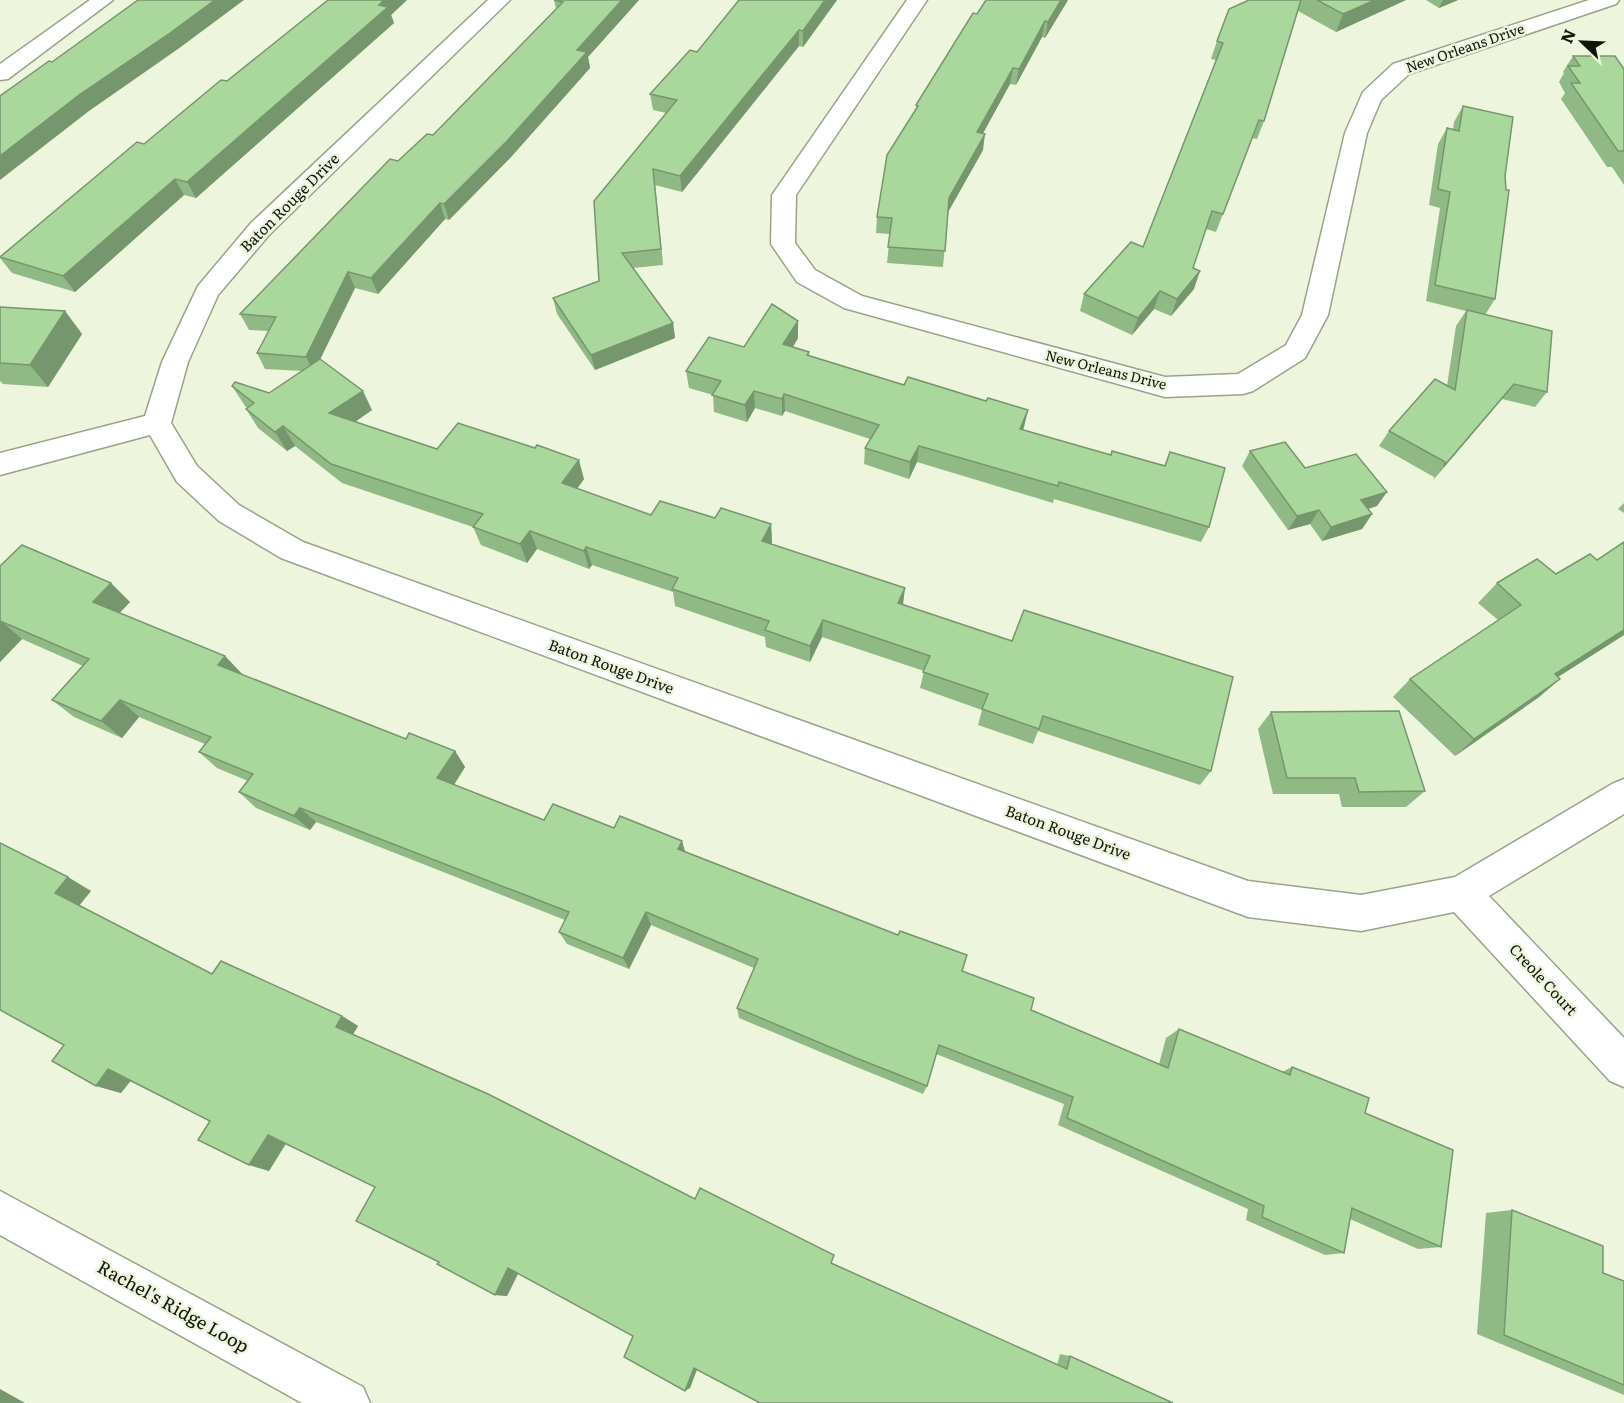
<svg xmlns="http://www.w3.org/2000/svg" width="1624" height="1403" viewBox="0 0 1624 1403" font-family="Literata,serif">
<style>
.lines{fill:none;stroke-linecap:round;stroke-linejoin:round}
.minor-casing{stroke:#9ba28b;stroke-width:3}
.minor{fill:#fff;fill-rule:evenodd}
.wall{fill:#91b986}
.shaded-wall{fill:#76966d}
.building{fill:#a9d79c;stroke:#76966d;stroke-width:1.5}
.labels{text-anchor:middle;stroke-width:5;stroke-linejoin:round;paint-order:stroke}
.far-street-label{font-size:14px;fill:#11140b;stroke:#eef5dd}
.street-label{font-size:15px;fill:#11140b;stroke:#eef5dd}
.near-street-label{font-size:18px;fill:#11140b;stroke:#eef5dd}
</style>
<rect width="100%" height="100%" fill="#eef5dd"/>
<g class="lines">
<g class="minor-casing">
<g id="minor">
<path d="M90,0h23l-105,79 -8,1v-16z"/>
<path d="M488,0h22l-241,235 -51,60 -30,67 -17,61 26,43 42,39 64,37 945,339 113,14 94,-18 157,-93 12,-5v35l-135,82 135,142v49l-14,-6 -156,-169 -93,19 -113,-14 -967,-359 -62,-37 -42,-39 -27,-47 -150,40v-22l145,-37 17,-54 36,-76 53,-63z"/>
<path d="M907,0h20l-131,195 -1,48 20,27 47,26 303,81 73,-3 48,-29 16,-30 43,-182 18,-41 30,-28 196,-64h30l-3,4 -207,70 -28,26 -14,33 -39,182 -23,43 -52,33 -10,3 -78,3 -321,-89 -47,-26 -26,-38 1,-49z"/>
<path d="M0,1191l363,196 7,16h-68l-302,-168z"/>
</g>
</g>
<use href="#minor" class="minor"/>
</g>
<g class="wall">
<path d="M407,0l-16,15 3,8 -198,175 -12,-3 -109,97 -63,-19 -12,-15v-2l144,-112 83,-63z"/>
<path d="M554,0h85l-51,57 2,11 -79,89 -62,63 -4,-1 -67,75 -23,-6 -35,71 52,51 -17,12 82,27 147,30 -7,10 74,26 64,3 56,6 1,18 -1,2 132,61 308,166 -11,14 -162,-54 -5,13 -55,-19 4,-15 -62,-22 4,-17 -102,-34 -12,25 -44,-15 -1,-10 -90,-31 -2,-14 -81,-27 -3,4 -52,-20 -10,14 -46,-18 -8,-18 -131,-44 -47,-37 -8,5 -29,-23 -12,-19 1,-1 -2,-2 -13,-20 37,7 33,-22 -37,-2 -8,-16 12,-22 -20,-1 -9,-16 158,-153 35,-26 123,-126z"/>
<path d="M837,0l-34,47 -4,-1 -117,146 -27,-7 8,80 -30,3 40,55 2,15 -80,32 -38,-56 -4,-16 46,-17 67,-168 -13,-3 -3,-16 47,-42z"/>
<path d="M1068,0l-23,38 -3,-1 -26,48 -6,-1 -27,49v17l-35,62 -5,55 -56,-4 3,-29 -14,-1 1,-16 39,-107v-5z"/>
<path d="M1249,0h157l-70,32 -38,-21 -34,110 -7,18 -5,-1 -36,94 -10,-3 -13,39 1,21 -23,27 -17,-7 -22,26 -52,-24 4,-17 59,-47 73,-187 -5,-1 6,-18z"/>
<path d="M1426,0h32l-19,8z"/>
<path d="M1573,56l51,13v116l-12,-18h-5l-46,-68 4,-6 -6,-11 5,-9 -1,-1z"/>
<path d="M1463,106l42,70 -10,123 -10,16 62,77 -12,15 -33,-8 -69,81 1,-3 -55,-31 10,-15 58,-45 9,-60 10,-15 -40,-10 14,-93 -11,-3 9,-61 9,-16 6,2 1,-8z"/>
<path d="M0,307l65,4 17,23 -34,53 -45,-3 -3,-3z"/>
<path d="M798,321v17l-5,9 16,5v4l95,29 124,25 -5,20 88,25 54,10 5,-13 39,75 -8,15 -147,-43 -1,4 -136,-41 -8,17 -45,-15 1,-16 5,-9 -85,-28 -3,5 -27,-8 -8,14 -33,-10 -1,-17 -24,-7 -3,-17 58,-24z"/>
<path d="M1250,451l55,17 72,38 -9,3 4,5 -10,15 -40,12 -12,-17 -22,6 -46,-64z"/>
<path d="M1624,503v10l-6,-4z"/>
<path d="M1624,542v93l-66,42 2,2 -21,18 -84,59 -62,-59 17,-18 88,-59 -20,-17 19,-20 59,-9 41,-14z"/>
<path d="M0,566l130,36 -11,11 106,43 17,18 -1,1 165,64 49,12 10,16 -11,18 90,35 70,8 68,13 3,11 277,119 69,39 128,54 7,-26 13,-9 103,43 10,-5 73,46 76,134 -23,2 -68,-30 -6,34 -19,2 -79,-35 2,-11 -190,-84 6,-21 -128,-50 -9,32 -4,8 -69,-28 -115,-48 -2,-10 17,-40 -103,-43 -22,44 -62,-25 -8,-12 6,-12 -249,-98 -6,8 -54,-22 -17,-16 9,-11 -31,-13 -18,-16 6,-8 -66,-27 -17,21 -48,-21 -22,-17 31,-34 -61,-27 -22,23z"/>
<path d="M1271,712l154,79 -19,16h-64l-3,-13h-66l-15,-65z"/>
<path d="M0,843l91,48 -12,14 133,69 130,42 16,10 -5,8 342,165 136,64 226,102 3,-11 10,2 103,47 -476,-33 -7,18 -57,-52 -115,-63 -11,23 -12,-1 -56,-33 -64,-75 -89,-43 -17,27 -20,-6 -39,-44 -80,-40 -9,12 -25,-7 -32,-41z"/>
<path d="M1512,1210l91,63 21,8v114l-147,-61 9,-121z"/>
</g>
<g class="shaded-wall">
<path d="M215,0h29l-66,49 -89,62 -89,69v-24l79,-61z"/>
<path d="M384,0h23l-16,15 3,8 -198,175 -9,-16z"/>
<path d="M622,0h17l-51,57 2,11 -79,89 -62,63 -5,-16 133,-154z"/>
<path d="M825,0h12l-34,47v-16z"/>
<path d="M1061,0h7l-23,38 3,-16z"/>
<path d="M1375,0h31l-70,32 7,-18z"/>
<path d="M1443,0h15l-19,8z"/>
<path d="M1045,21l-3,16 -26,48 3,-16z"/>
<path d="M799,30v16l-117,146 -2,-16z"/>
<path d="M1013,68l-3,16 -35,64 2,-16z"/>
<path d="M985,134l-2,16 -36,64 2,-16z"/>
<path d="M653,169l2,16 8,80 -2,-16z"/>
<path d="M175,179l9,16 -109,97 -12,-16z"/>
<path d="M440,203l5,16 -67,75 -7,-16z"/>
<path d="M1200,271l-6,18 -23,27 6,-17z"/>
<path d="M348,272l7,16 -41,84 -8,-15z"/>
<path d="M1160,291l-6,18 -22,26 6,-17z"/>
<path d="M65,311l17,23 -34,53 -18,-22z"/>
<path d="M798,321v17l-14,24 -1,-18z"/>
<path d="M673,323l2,15 -80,32 -4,-15z"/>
<path d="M1514,384l-12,15 -69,81 11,-14z"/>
<path d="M363,391l9,19 -33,23 -10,-20z"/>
<path d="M754,391l1,17 -8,14 -2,-17z"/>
<path d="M784,394l1,17 -3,5v-17z"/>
<path d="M1028,410l-4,17 -8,19 4,-17z"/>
<path d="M283,426l12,20 -8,5 -12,-19z"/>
<path d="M919,446l-2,16 -8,17 1,-17z"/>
<path d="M579,460l5,19 -17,23 -5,-19z"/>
<path d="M1387,492l-10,14 -26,8 10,-14z"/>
<path d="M1319,510l-9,14 -22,6 9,-14z"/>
<path d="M1372,514l-10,15 -40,12 9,-14z"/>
<path d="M771,524l1,18 -9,17 -1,-18z"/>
<path d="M530,531l7,18 -10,14 -7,-19z"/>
<path d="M586,547l6,18 -3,4 -5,-18z"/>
<path d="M111,583l19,19 -18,19 -19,-19z"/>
<path d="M905,588l-2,17 -5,-2z"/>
<path d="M0,620l22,19 -22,23z"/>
<path d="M823,620l-1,17 -12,25v-16z"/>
<path d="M1624,630v5l-90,57 21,-18z"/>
<path d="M225,656l17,18 -8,9 -16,-18z"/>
<path d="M1560,679l-21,18 -84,59 19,-17z"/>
<path d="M120,700l19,17 -17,21 -21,-17z"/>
<path d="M455,751l10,16 -17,27 -11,-16z"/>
<path d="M300,808l16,14 -6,8 -16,-14z"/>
<path d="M682,841l4,14 -8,-6z"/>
<path d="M68,877l23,14 -12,15 -24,-13z"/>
<path d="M646,912l5,13 -22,44 -6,-11z"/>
<path d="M342,1016l16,10 -6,10 -16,-9z"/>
<path d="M108,1069l25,9 -12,15 -25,-7z"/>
<path d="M268,1135l19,6 -18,30 -20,-6z"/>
<path d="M508,1268l12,2 -13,26 -12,-1z"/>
<path d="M698,1366l-8,22 -5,3 9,-23z"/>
<path d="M0,1389l25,14h-25z"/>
</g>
<g class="building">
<path d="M138,0h77l-45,33 -91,62 -79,61v-60l49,-35 3,1z"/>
<path d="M328,0h56l-5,5 9,2 -201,175 -12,-3 -112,97 -63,-19 137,-115 7,2 77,-64 6,1z"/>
<path d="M554,0h68l-45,50 10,2 -80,89 -63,63 -4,-1 -69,75 -23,-6 -42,85 -49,-4 19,-36 -36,-3 150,-155 8,2 29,-27 6,1 130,-133z"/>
<path d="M739,0h86l-22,31 -4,-1 -119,146 -27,-7 8,80 -39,4 51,70 -82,32 -38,-57 46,-17 -5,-80 83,-101 -27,-6 40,-44 7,2z"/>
<path d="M986,0h75l-13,22 -3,-1 -26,48 -6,-1 -36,64 8,2 -36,64 -4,53 -57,-4 4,-29 -15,-1 10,-62 31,-49 -2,-1 57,-92 4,1z"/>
<path d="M1249,0h52l-37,121 -5,-1 -36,94 -11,-3 -19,57 7,3 -23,28 -17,-8 -22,27 -54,-24 47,-52 12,5 80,-204 -6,-2 12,-32z"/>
<path d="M1317,0h58l-32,14z"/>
<path d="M1573,56h42l9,13v83l-1,-1h-5l-47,-68h9l-12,-17h12z"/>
<path d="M1463,106l50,11 -8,59 1,14h3l-14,109 -60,-14 15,-93 -12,-3 9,-61 12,3z"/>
<path d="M772,304l26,17 -15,23 26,8 -2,3 97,30 4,-8 78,24 2,-3 40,12 -8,19 91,26 1,-4 53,15 5,-14 55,16 -16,59 -150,-45 -1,4 -139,-40 -9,16 -45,-14 14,-23 -95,-31 -2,5 -28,-8 -9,14 -33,-10 9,-14 -35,-10 23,-34 35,10z"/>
<path d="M0,307l65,4 -35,54 -30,-2z"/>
<path d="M1467,310l85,21 -5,61 -33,-8 -70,82 1,-4 -56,-31 46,-52 20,11z"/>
<path d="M320,359l43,32 -34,22 108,36 21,-26 77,25 2,-3 42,15 -17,23 89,32 9,-14 55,17 6,-10 50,16 -9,17 143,47 -7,15 114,38 12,-31 209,67 -22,94 -168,-55 -4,13 -57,-20 6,-15 -65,-22 7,-16 -107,-36 -13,26 -45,-16 4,-9 -97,-32 6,-11 -92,-31 -2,4 -54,-20 -10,13 -47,-17 10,-13 -152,-50 -48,-38 -8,6 -29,-23 8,-6 -22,-17 3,-4 34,11z"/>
<path d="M1285,442l20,26 51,-14 31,38 -26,8 11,14 -41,13 -12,-17 -22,6 -47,-65z"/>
<path d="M1624,542v88l-69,44 5,5 -86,60 -64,-60 111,-74 -24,-22 40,-24 19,15 34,-20 7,6z"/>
<path d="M22,545l89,38 -18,19 132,54 -7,9 188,74 3,-6 46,18 -18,27 107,42 9,-16 61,24 6,-12 62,25 -4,8 220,86 2,-4 67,24 -5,16 72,27 -3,12 137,58 11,-39 111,46 2,-8 77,31 -4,15 88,37 -12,97 -89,-39 -8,45 -82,-36 2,-11 -197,-88 6,-21 -134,-52 -12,41 -71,-28 -119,-50 21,-49 -112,-47 -23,46 -64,-26 10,-20 -269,-104 -6,8 -55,-24 14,-18 -54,-22 12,-15 -91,-37 -19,21 -49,-21 37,-41 -89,-38v-55z"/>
<path d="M1399,711l26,80 -66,1 -4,-14h-68l-16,-66z"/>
<path d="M0,843l68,34 -13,16 157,81 9,-13 121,55 -6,11 152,67 207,105 5,-11 134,67 -3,8 236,106 3,-13 103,47h-413l-66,-35 -9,23 -61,-34 9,-21 -125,-68 -13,27 -58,-31 2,-2 -83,-41 19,-34 -107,-52 -19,30 -51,-25 12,-19 -102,-52 -12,17 -44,-25 12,-16 -64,-35z"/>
<path d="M1512,1210l91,36v27l21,8v104l-120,-50z"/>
</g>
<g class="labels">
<g class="far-street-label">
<text transform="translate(1465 48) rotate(-19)" y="5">New Orleans Drive</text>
<text transform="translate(1106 370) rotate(14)" y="5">New Orleans Drive</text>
</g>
<g class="street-label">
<text transform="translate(290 203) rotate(-45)" y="5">Baton Rouge Drive</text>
<text transform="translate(611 667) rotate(20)" y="5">Baton Rouge Drive</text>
<text transform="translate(1068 833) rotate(20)" y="5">Baton Rouge Drive</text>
<text transform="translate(1543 980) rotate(47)" y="5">Creole Court</text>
</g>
<g class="near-street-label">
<text transform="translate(173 1307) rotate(29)" y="6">Rachel's Ridge Loop</text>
</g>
</g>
<g transform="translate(1582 42) rotate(293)" stroke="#eef5dd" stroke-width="4.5" paint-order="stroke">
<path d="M0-4.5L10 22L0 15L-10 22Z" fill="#11140b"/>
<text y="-9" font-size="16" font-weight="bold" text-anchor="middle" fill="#11140b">N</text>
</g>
</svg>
